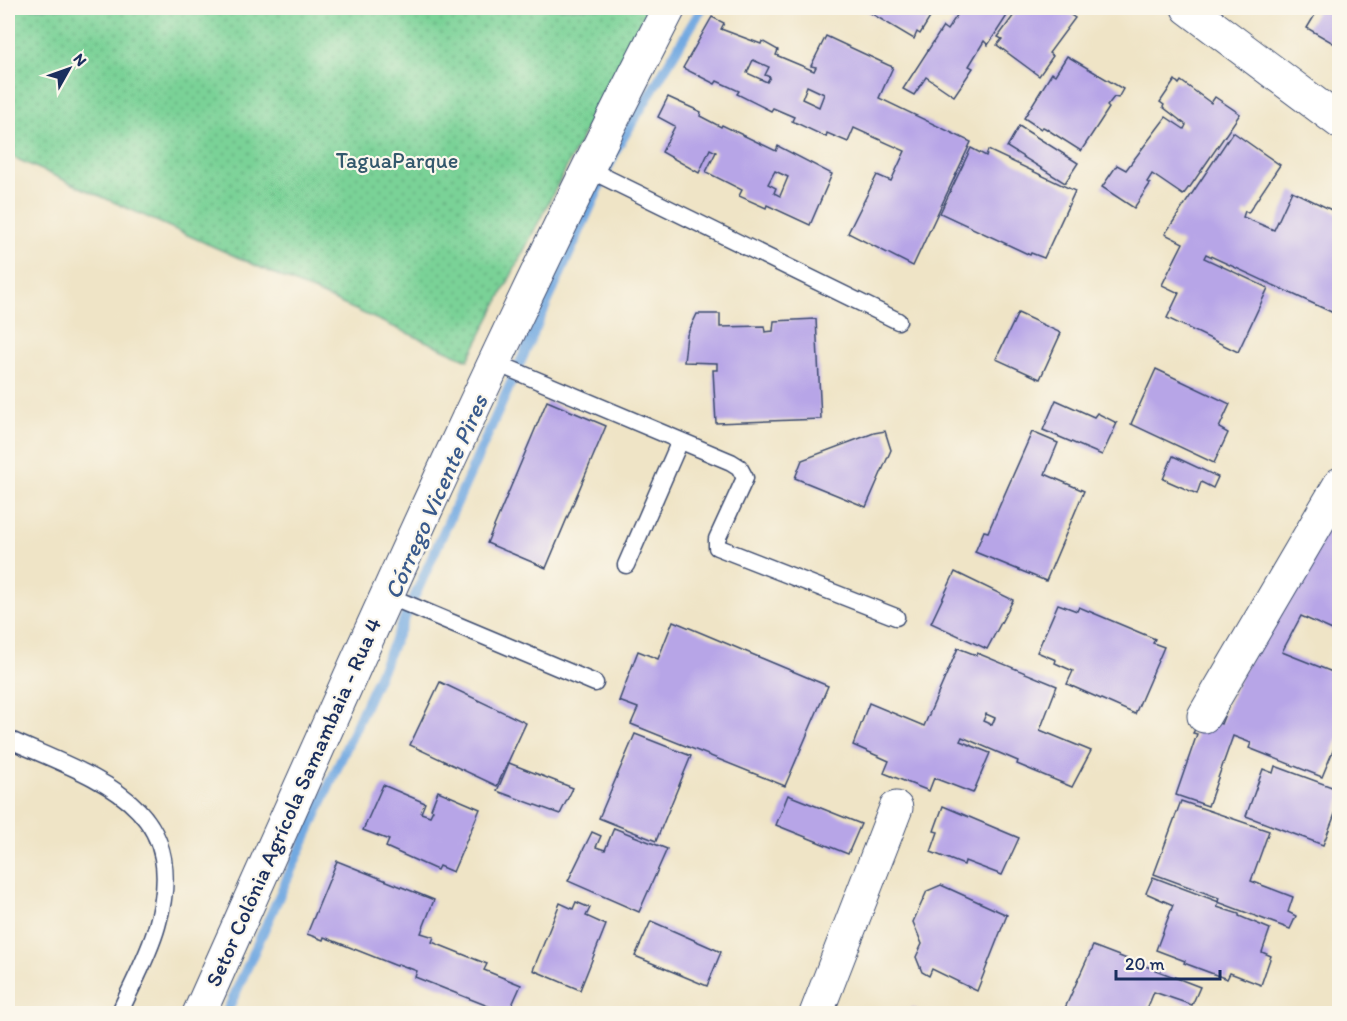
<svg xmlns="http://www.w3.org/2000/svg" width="1347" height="1021" viewBox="0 0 1347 1021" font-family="Itim,sans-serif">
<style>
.park{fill:url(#park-dots);stroke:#4a807a;stroke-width:1.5}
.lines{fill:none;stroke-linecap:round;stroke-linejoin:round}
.stream{stroke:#72a9e1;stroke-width:10}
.building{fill:#b7a5e7;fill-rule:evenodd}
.service-casing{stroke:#3b4a6e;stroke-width:19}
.minor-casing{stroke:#3b4a6e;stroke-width:35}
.tertiary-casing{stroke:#3b4a6e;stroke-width:35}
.service{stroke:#fff;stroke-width:16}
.minor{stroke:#fff;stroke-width:33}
.tertiary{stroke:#fff;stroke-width:33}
.labels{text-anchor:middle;stroke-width:4.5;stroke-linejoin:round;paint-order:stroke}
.park-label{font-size:22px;fill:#33586c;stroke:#fbf7ec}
.street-label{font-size:22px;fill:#1b2f5e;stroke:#fbf7ec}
.water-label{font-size:24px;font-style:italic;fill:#395a8c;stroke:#fbf7ec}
</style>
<defs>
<pattern id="park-dots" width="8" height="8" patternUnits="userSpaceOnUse" patternTransform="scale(1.5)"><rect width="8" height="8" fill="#7ad297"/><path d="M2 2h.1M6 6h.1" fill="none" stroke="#63ab7e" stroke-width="1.8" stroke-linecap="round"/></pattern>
</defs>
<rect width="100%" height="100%" fill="#fbf7ec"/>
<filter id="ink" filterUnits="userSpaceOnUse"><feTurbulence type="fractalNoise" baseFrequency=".0167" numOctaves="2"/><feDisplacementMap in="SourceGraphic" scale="12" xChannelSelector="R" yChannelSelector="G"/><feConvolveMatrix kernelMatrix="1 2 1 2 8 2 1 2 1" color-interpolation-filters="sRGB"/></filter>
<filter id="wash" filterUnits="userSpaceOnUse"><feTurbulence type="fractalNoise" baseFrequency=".008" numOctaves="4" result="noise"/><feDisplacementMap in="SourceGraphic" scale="24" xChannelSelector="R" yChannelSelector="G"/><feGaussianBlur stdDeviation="1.35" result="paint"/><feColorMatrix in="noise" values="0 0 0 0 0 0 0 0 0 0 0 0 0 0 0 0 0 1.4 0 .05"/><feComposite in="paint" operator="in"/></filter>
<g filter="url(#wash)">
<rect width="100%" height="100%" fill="#efe4c6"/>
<path class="park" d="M8,8h640l-180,352 -460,-205z"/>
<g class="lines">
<path class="stream" d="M226,1014l391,-866 85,-140"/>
</g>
<g id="blocks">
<g class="building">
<path d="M862,8h74l-16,26 -3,-2 -3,7z"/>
<path d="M962,8h50l-24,37 -4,-4 -15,25 4,2 -19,28 -28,-19 -12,18 -11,-6 40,-62 4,3z"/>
<path d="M1019,8h41l15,10 -26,35 4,3 -14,20 -42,-31 5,-6 -4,-2z"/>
<path d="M1319,8h17l4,2v37l-33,-19z"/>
<path d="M712,17l12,6 -3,6 40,15 1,-3 16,9 -2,5 38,16 2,-4 -5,-1 15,-30 62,29 5,2 -14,31 92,44 -58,124 -65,-33 29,-58 14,6 14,-30 -51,-23 -6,14 -21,-9 -1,4 -34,-16 2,-4 -21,-9 -2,3 -34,-17 2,-3 -22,-10 -2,3 -32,-16zM753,60l16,7 -4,8 5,2 -3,5 -20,-9zM807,86l17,8 -5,13 -17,-8z"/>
<path d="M1067,56l56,33 -5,9 -4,-1 -7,9 2,2 -28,43 -36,-23 -2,-1 -2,2 -17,-11 28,-45 3,2z"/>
<path d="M1175,80l4,4 2,-3 30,22 4,-6 25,17 -50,73h-1l-6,8 -31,-21 -5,8 3,2 -16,24 -32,-21 15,-22 9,5 40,-53 18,12 2,-4 -23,-18 1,-2 -4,-3z"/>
<path d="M668,97l33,15 -1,4 21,11 1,-2 54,26 2,-5 54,28 -22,51 -43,-20 -1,3 -27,-12 3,-6 -36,-18 10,-20 -6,-3 -11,24 -37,-21 13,-26 -17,-9zM775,171l13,6 -8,19 -6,-3 2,-5 -8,-4z"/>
<path d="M1019,126l59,37 -13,20 -58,-36z"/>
<path d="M1233,132l47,33 -32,48 -3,-2 -2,6 31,13 18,-39 48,23v102l-134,-62 -2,4 64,30 -30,64 -71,-34 12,-25 -17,-8 21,-42 -18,-9z"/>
<path d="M971,148l15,8 2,-6 87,41 -31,67 -13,-5 -1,2 -90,-42z"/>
<path d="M1018,313l43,20 -21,46 -44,-20z"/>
<path d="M697,314h23v13l44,-1 1,6 8,-1 1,-10 42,-2 5,100 -105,4 -3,-53h4v-7l-33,-1 3,-27z"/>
<path d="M1156,369l74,35 -11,24 9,5 -14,30 -83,-39z"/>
<path d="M1056,400l38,17 3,-4 20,10 -15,32 -59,-25z"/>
<path d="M547,401l59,25 -60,142 -59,-25z"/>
<path d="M885,431l6,19 -25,57 -71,-29 7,-18 72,-27z"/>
<path d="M1032,432l26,11 -13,31 39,17 -38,90 -71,-29 9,-21 4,1z"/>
<path d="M1173,456l45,21 -5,11 -12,-6 -4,12 -34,-15z"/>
<path d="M1340,496v160l-9,-3 8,-20 -38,-17 -19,36 58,23v59l-18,43 -73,-29 2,-5 -18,-7 -25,70 -32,-11 21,-61 -4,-1 9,-17 19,8 19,-47z"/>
<path d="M955,572l58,28 -26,49 -56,-26z"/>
<path d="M1058,604l19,7 2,-4 76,32 -2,4 11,4 -29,67 -68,-30 6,-13 -18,-8 1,-3 -19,-8z"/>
<path d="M673,621l155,65 -43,100 -154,-62 7,-16 -19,-7 19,-50 20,8z"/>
<path d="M958,648l18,7 1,-2 80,33 -17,44 51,21 -19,36 -55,-23 1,-3 -56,-24 -2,4 30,12 -17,40 -39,-15 -5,13 -45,-18 5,-12 -36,-16 16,-42 55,23zM986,714l9,4 -3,7 -9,-4z"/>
<path d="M440,682l86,41 -29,63 -87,-41z"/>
<path d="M635,734l56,22 -35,85 -57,-23z"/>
<path d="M509,763l64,25 -13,26 -63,-23z"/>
<path d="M1275,766l65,24v11l-17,44 -77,-29 17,-47 10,4z"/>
<path d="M383,785l42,18 -4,10 9,3 3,-6 -2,-1 7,-18 42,18 -27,63 -14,-6 -2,4 -51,-23 3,-7 -26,-10z"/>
<path d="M788,795l73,29 -13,30 -72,-29z"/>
<path d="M1181,801l88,30 -18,50 42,16 -5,15 8,4 -6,13 -72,-27 1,-4 -65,-24z"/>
<path d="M943,806l76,32 -17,37 -37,-14 -1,4 -33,-13 7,-20 -4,-1z"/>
<path d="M614,828l53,21 -28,63 -71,-31 24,-49 9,4 -5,11 9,3z"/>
<path d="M337,861l97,39 -13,33 13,4 -2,5 55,22 -3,6 37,15 -13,29 -93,-37 2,-6 -19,-7 -1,2 -73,-29 -1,3 -16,-6z"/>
<path d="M1153,877l66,25 -2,5 22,7v2l31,13 -8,23 9,4 -10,29 -31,-12 -3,6 -43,-16 1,-2 -29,-11 17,-45 -27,-12z"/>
<path d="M941,885l66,30 -30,76 -45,-22 -3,7 -7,-4 -6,-15 6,-13 -9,-22 14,-31z"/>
<path d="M576,902l14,6 -4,8 20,9 -26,65 -47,-20 27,-67 13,6z"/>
<path d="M651,921l70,31 -14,34 -72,-30z"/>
<path d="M1093,946l107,41 -8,18 -38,-13 -9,22h-65l-15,-6z"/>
<path d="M912,1007l13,7h-16z"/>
</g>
</g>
</g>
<g filter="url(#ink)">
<use href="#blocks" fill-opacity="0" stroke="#3b4a6e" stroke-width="1.5"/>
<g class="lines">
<g class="service-casing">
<g id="service">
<path d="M586,168l312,153"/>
<path d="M494,362l237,100 8,5 6,11 -28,61v8l179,70"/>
<path d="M626,565l54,-124"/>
<path d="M386,595l209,88"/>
<path d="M8,739c89,40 185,65 149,187 -8,29 -25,59 -38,88"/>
</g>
</g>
<g class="minor-casing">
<g id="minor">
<path d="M1188,8l152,114"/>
<path d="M1204,716l136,-232"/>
<path d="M816,1014l80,-206"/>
</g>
</g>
<g class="tertiary-casing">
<path id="tertiary" d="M199,1014c151,-338 300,-677 470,-1006"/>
</g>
<use href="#service" class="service"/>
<use href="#minor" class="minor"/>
<use href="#tertiary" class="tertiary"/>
</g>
</g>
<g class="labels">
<g class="park-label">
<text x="397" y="168">TaguaParque</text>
</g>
<g class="street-label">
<text transform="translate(293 802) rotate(-66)" y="8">Setor Colônia Agrícola Samambaia - Rua 4</text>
</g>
<g class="water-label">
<text transform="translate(436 497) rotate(-66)" y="8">Córrego Vicente Pires</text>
</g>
</g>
<rect width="1347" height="1021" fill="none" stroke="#fbf7ec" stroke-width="30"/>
<g transform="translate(69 69) rotate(50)" stroke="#fbf7ec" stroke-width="4.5" paint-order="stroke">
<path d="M0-4.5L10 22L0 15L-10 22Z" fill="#1b2f5e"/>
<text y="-9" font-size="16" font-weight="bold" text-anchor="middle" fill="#1b2f5e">N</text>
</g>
<path d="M1116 970v9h104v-9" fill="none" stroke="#1b2f5e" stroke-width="3"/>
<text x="1125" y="970" font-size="18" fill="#1b2f5e" stroke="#fbf7ec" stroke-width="4.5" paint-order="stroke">20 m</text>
</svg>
